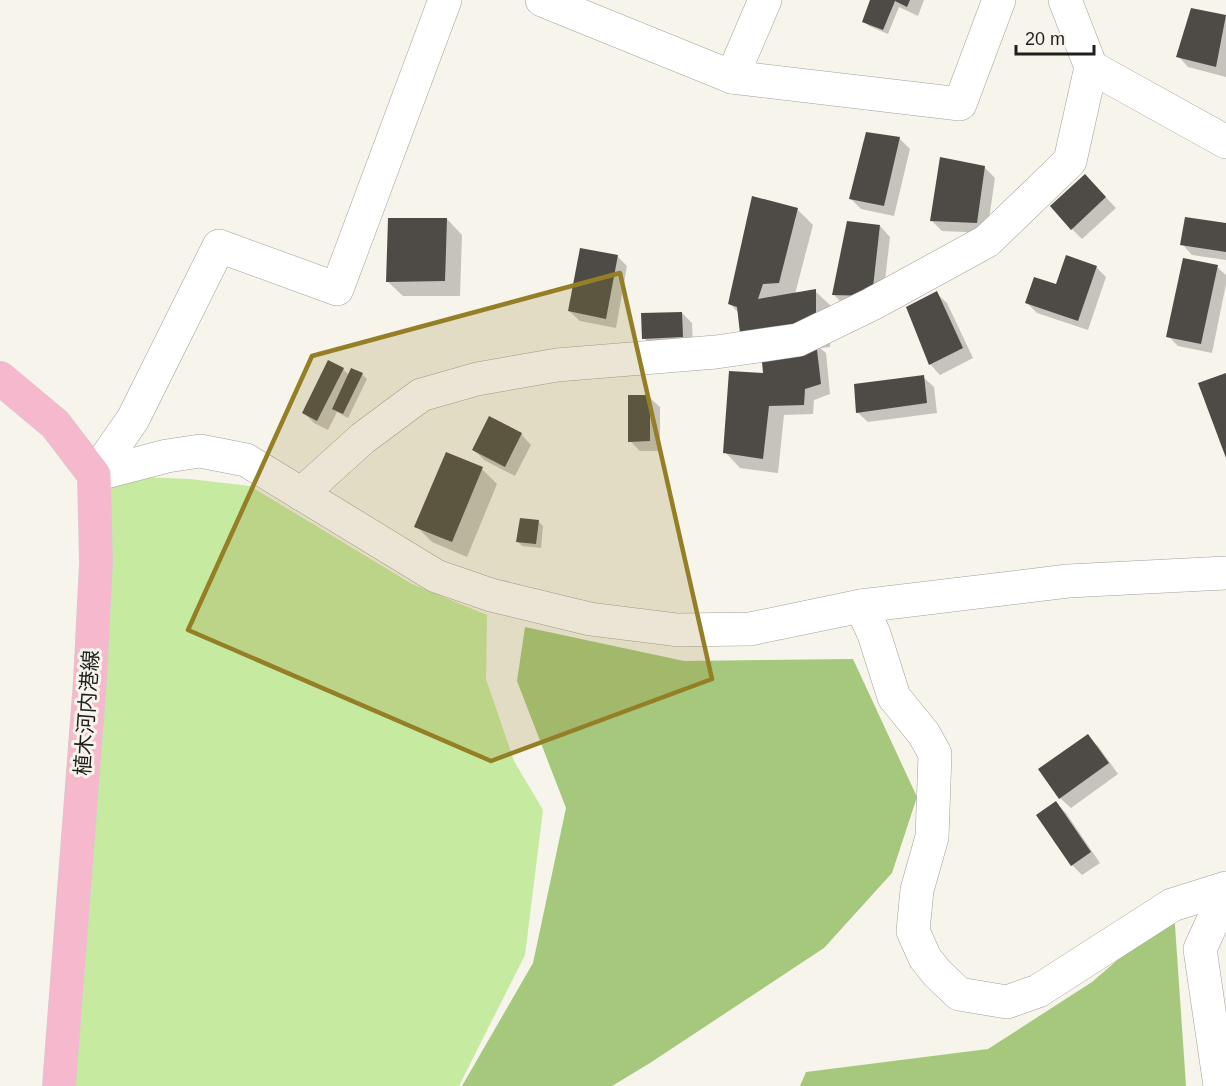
<svg xmlns="http://www.w3.org/2000/svg" width="1226" height="1086" viewBox="0 0 1226 1086" font-family="Helvetica,'Noto Sans JP',sans-serif">
<style>
.green{fill:#c6ea9f}
.forest{fill:#a5c87d}
.shadow{fill:#0003}
.building{fill:#4e4b46}
.lines{fill:none;stroke-linecap:round;stroke-linejoin:round}
.minor-casing{stroke:#a2a099;stroke-width:34}
.major-casing{stroke:#d2d2d2;stroke-width:34}
.minor{stroke:#fff;stroke-width:33}
.major{stroke:#f5b8cc;stroke-width:33}
.marked{fill:#947f26;fill-opacity:0.2;stroke:#947f26;stroke-width:4.5;stroke-linejoin:round}
.labels{text-anchor:middle;stroke-width:6;stroke-linejoin:round;paint-order:stroke}
.street-label{font-size:21px;fill:#201f1d;stroke:#f7f4ec}
</style>
<rect width="100%" height="100%" fill="#f7f4ec"/>
<path class="green" d="M94,475l96,4 60,7 162,98 75,31 -1,64 28,82 29,49 -18,145 -66,131h-400z"/>
<g class="forest">
<path d="M525,627l159,34 169,-2 64,138 -25,76 -68,75 -174,115 -38,23h-150l71,-123 33,-155 -49,-127z"/>
<path d="M1174,911l12,175h-386l6,-14 182,-23 104,-67z"/>
</g>
<g class="shadow">
<path d="M872,0h52l-6,16 -19,-9 -11,27 -19,-8 -5,-5z"/>
<path d="M1192,9l34,7v61l-38,-10 -10,-11z"/>
<path d="M867,134l33,5 10,10 -16,67 -33,-7 -10,-10z"/>
<path d="M984,167l11,11 -8,55 -45,-2 -10,-10z"/>
<path d="M1095,186l21,22 -34,31 -10,-10z"/>
<path d="M797,209l16,16 -18,69 20,-3 16,15 -1,41 -10,1 6,5 4,41 -16,6 -1,14 -29,1 -6,58 -38,-5 -15,-16 40,-78 -2,-18 -23,-42 -10,-10z"/>
<path d="M447,219l15,16 -2,61h-57l-16,-15z"/>
<path d="M1226,225v35l-34,-5 -10,-11z"/>
<path d="M880,226l10,11 -8,69 -38,-1 -10,-10z"/>
<path d="M617,256l10,10 -11,62 -36,-7 -11,-10z"/>
<path d="M1096,267l10,10 -18,53 -51,-17 -10,-10z"/>
<path d="M1217,267l9,8v9l-14,69 -34,-7 -10,-10z"/>
<path d="M936,293l11,10 26,55 -33,17 -10,-11 -22,-56z"/>
<path d="M682,313l10,10 1,24 -39,1 -10,-10z"/>
<path d="M343,369l6,6 13,-1 5,5 -19,39 -11,-6 -9,18 -14,-7 -10,-10z"/>
<path d="M923,377l11,10 3,26 -69,9 -11,-10z"/>
<path d="M649,397l11,10v44h-20l-10,-10z"/>
<path d="M521,434l10,11 -16,31 -31,-16 -11,-11z"/>
<path d="M482,469l15,15 -30,73 -35,-15 -16,-16z"/>
<path d="M539,522l4,4 -2,22 -19,-2 -5,-5z"/>
<path d="M1087,736l11,10 20,28 -47,34 -11,-10 -20,-28z"/>
<path d="M1056,803l10,10 34,50 -18,12 -10,-10z"/>
</g>
<g class="building">
<path d="M870,0h40l-3,7 -12,-6 -12,29 -21,-8z"/>
<path d="M1191,8l35,7 -10,52 -40,-10z"/>
<path d="M866,132l34,5 -16,69 -35,-7z"/>
<path d="M940,157l45,9 -8,57 -47,-2z"/>
<path d="M1085,174l21,23 -35,33 -21,-24z"/>
<path d="M752,196l46,12 -19,75 -16,1 -5,15 58,-10v42l-75,11 -4,-35 -9,-3z"/>
<path d="M1185,217l41,6v29l-46,-7z"/>
<path d="M388,218h59l-2,63 -59,1z"/>
<path d="M847,221l33,4 -8,71 -40,-1z"/>
<path d="M580,248l38,7 -12,64 -38,-8z"/>
<path d="M1066,255l31,11 -19,55 -53,-18 9,-26 22,7z"/>
<path d="M1183,258l35,7 -17,79 -35,-7z"/>
<path d="M937,291l26,57 -34,17 -23,-58z"/>
<path d="M682,312l1,25 -41,2 -1,-26z"/>
<path d="M816,341l5,43 -16,5 -1,16 -35,1 -6,53 -40,-6 6,-82 34,2 -2,-22z"/>
<path d="M328,360l16,8 -27,53 -15,-8z"/>
<path d="M351,368l12,5 -20,41 -11,-5z"/>
<path d="M1226,373v85l-28,-75z"/>
<path d="M924,375l3,28 -71,10 -2,-29z"/>
<path d="M628,395h22v46l-22,1z"/>
<path d="M489,416l33,17 -17,34 -33,-17z"/>
<path d="M446,452l37,15 -31,75 -38,-15z"/>
<path d="M520,518l19,2 -3,24 -20,-2z"/>
<path d="M1088,734l21,29 -50,36 -21,-30z"/>
<path d="M1056,801l35,51 -20,14 -35,-51z"/>
</g>
<g class="lines">
<g class="minor-casing">
<g id="minor">
<path d="M542,0l190,77 228,27 39,-104"/>
<path d="M1091,67l135,75"/>
<path d="M732,77l33,-77"/>
<path d="M94,475l73,-19 33,-5 46,9 190,116 55,19 99,24 88,11 72,-1 111,-23 13,28 20,63 30,37 11,20 -3,83 -15,53 -4,41 12,27 12,15 22,21 48,8 31,-11 134,-86 54,-17"/>
<path d="M94,475l39,-56 86,-173 118,43 108,-289"/>
<path d="M301,494l62,-56 58,-43 56,-16 80,-14 159,-13 82,-12 74,-36 115,-63 83,-80 21,-94 -26,-67"/>
<path d="M861,606l207,-25 158,-8"/>
<path d="M1220,1086l-20,-137 26,-57"/>
</g>
</g>
<g class="major-casing">
<path id="major" d="M0,378l55,46 39,51 2,88 -6,118 -31,405"/>
</g>
<use href="#minor" class="minor"/>
<use href="#major" class="major"/>
</g>
<path class="marked" d="M620,273l92,406 -221,82 -303,-131 124,-274z"/>
<g class="labels">
<g class="street-label">
<text transform="translate(87 713) rotate(-86)" y="7">植木河内港線</text>
</g>
</g>
<path d="M1016 45v9h78v-9" fill="none" stroke="#201f1d" stroke-width="3"/>
<text x="1025" y="45" font-size="18" fill="#201f1d" stroke="#f7f4ec" stroke-width="4.5" paint-order="stroke">20 m</text>
</svg>
